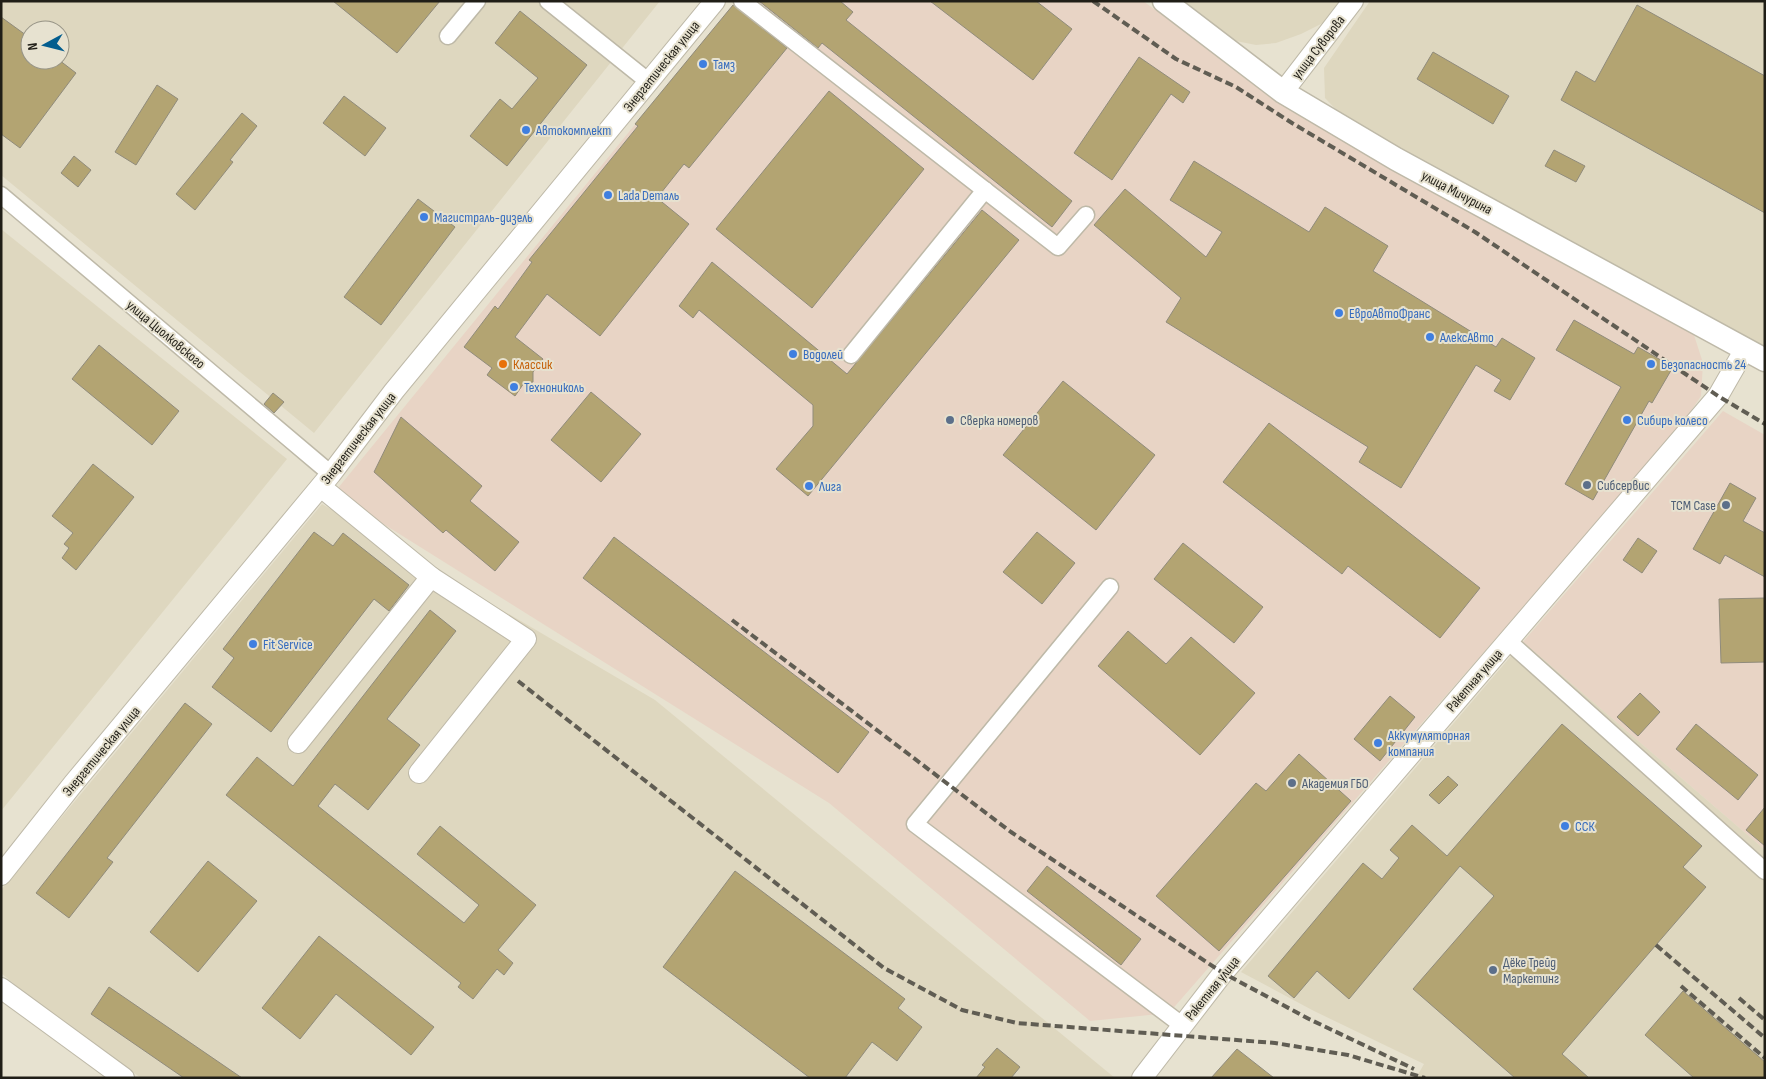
<svg xmlns="http://www.w3.org/2000/svg" width="1766" height="1079" viewBox="0 0 1766 1079" font-family="'Sofia Sans Condensed',sans-serif">
<style>
.commercial{fill:#e8d4c5}
.built{fill:#ded7bf;fill-rule:evenodd}
.building{fill:#b3a472;stroke:#908b7b}
.lines{fill:none;stroke-linecap:round;stroke-linejoin:round}
.minor-casing{stroke:#beb9a8;stroke-width:19}
.tertiary-casing{stroke:#beb9a8;stroke-width:22}
.secondary-casing{stroke:#beb9a8;stroke-width:25}
.minor{stroke:#fff;stroke-width:16}
.tertiary{stroke:#fff;stroke-width:20}
.secondary{stroke:#fff;stroke-width:22}
.rail{stroke:#605d53;stroke-width:4;stroke-dasharray:8 4;stroke-linecap:butt}
.shop-dot{fill:#3f7fe0;stroke:#e7e2d0;stroke-width:2}
.food-dot{fill:#e8710a;stroke:#e7e2d0;stroke-width:2}
.service-dot{fill:#5c6f8a;stroke:#e7e2d0;stroke-width:2}
.labels{text-anchor:middle;stroke-width:4;stroke-linejoin:round;paint-order:stroke}
.street-label{font-size:14px;fill:#201e17;stroke:#e7e2d0}
.shop-label{font-size:14px;fill:#366cbe;stroke:#e7e2d0;text-anchor:start}
.food-label{font-size:14px;fill:#c56008;stroke:#e7e2d0;text-anchor:start}
.service-label{font-size:14px;fill:#4e5e75;stroke:#e7e2d0;text-anchor:start}
</style>
<rect width="100%" height="100%" fill="#e7e2d0"/>
<g class="commercial">
<path d="M736,1h407l143,104 408,230 9,28 -2,33 -20,30 -512,587 -79,8 -261,-218 -495,-310z"/>
<path d="M1723,411l42,24v415l-242,-208z"/>
</g>
<g class="built">
<path d="M1,1h659l-346,432 -313,-258zM30,30h30v30h-30z"/>
<path d="M1183,1h157l-15,21 -24,12 -25,9 -20,2 -20,-4z"/>
<path d="M1370,1h395v347l-419,-228 -21,-22 -1,-30z"/>
<path d="M1,229l286,230 -286,352z"/>
<path d="M322,504l333,196 460,378h-974l-105,-76 -35,-29v-83z"/>
<path d="M1523,642l242,208v228h-349l8,-14 -110,-53 -73,-39z"/>
</g>
<g class="building">
<path d="M333,1h107l-43,52z"/>
<path d="M759,1h81l13,11 -7,8 226,181 -20,26 -230,-184 -4,5z"/>
<path d="M930,1h106l36,28 -39,51z"/>
<path d="M733,5l54,43 -98,120 -5,-4 -27,34 32,26 -89,112 -53,-42 -32,43 28,22 -10,13v10l-9,1 -9,13 -28,-21 5,-7 -28,-21 31,-41 3,3 34,-47 -3,-2 109,-134 -3,-2z"/>
<path d="M1637,5l128,71v137l-204,-113 15,-29 19,11z"/>
<path d="M520,11l67,54 -80,101 -37,-30 30,-37 12,10 26,-31 -43,-35z"/>
<path d="M1,17l29,21v22h29l17,13 -56,75 -19,-14z"/>
<path d="M1433,52l76,44 -16,28 -76,-45z"/>
<path d="M1139,57l51,35 -7,11 -12,-9 -59,86 -38,-27z"/>
<path d="M157,85l21,14 -42,66 -21,-13z"/>
<path d="M829,91l95,78 -112,139 -96,-79z"/>
<path d="M344,96l42,32 -21,28 -42,-33z"/>
<path d="M242,113l15,13 -27,34 3,2 -38,48 -19,-16z"/>
<path d="M1554,150l31,16 -9,16 -31,-16z"/>
<path d="M74,156l17,14 -13,17 -17,-14z"/>
<path d="M1194,161l115,71 16,-25 63,39 -15,25 123,76 6,-9 33,20 -25,42 -16,-9 7,-11 -25,-15 -75,123 -42,-26 9,-15 -202,-125 15,-24 -87,-73 31,-36 81,68 16,-25 -52,-32z"/>
<path d="M418,199l37,28 -74,98 -37,-28z"/>
<path d="M982,210l37,30 -211,256 -32,-27 37,-43v-21l-114,-95 -6,8 -14,-12 33,-44 135,112z"/>
<path d="M1574,320l60,34 4,-7 35,20 -21,36 -3,-2 -56,99 -28,-16 56,-97 -65,-37z"/>
<path d="M99,345l80,66 -27,34 -80,-66z"/>
<path d="M1063,381l92,74 -59,75 -93,-75z"/>
<path d="M591,392l50,42 -40,48 -50,-42z"/>
<path d="M273,393l11,9 -10,11 -10,-9z"/>
<path d="M401,417l81,69 -12,15 49,41 -24,29 -49,-41 -3,3 -69,-61z"/>
<path d="M1269,423l211,165 -40,50 -92,-72 -6,8 -119,-92z"/>
<path d="M93,464l41,33 -58,73 -14,-12 7,-10 -5,-4 9,-11 -21,-17z"/>
<path d="M1730,483l26,15 -13,23 22,12v44l-40,-22 -5,9 -27,-15z"/>
<path d="M314,532l19,14 10,-13 66,52 -20,26 -15,-12 -103,133 -59,-45 22,-29 -11,-9z"/>
<path d="M1037,532l38,31 -33,41 -39,-32z"/>
<path d="M614,537l255,195 -31,41 -255,-195z"/>
<path d="M1638,538l19,13 -15,22 -19,-13z"/>
<path d="M1183,543l80,64 -29,36 -80,-64z"/>
<path d="M1765,598v64l-44,1 -2,-64z"/>
<path d="M430,610l26,21 -69,88 33,26 -52,65 -33,-26 -17,22 146,117 15,-18 -62,-51 23,-28 96,79 -38,45 15,13 -9,12 -7,-6 -24,30 -15,-12 3,-4 -235,-188 31,-38 36,29z"/>
<path d="M1128,631l38,33 25,-27 64,56 -55,62 -102,-89z"/>
<path d="M1640,693l20,19 -22,24 -21,-19z"/>
<path d="M1390,696l25,21 -35,44 -26,-22z"/>
<path d="M185,703l27,21 -105,134 6,4 -44,56 -33,-25z"/>
<path d="M1562,724l140,122 -19,21 23,20 -144,167 27,24h-74l-102,-89 81,-93 -34,-30 -111,133 -32,-28 -23,27 -26,-22 95,-113 19,16 17,-21 -9,-8 22,-25 35,31z"/>
<path d="M1696,724l62,51 -20,25 -62,-51z"/>
<path d="M1299,754l52,47 -132,150 -63,-55 100,-113 10,8z"/>
<path d="M1448,776l10,9 -19,19 -10,-9z"/>
<path d="M1765,807v39l-19,-16z"/>
<path d="M208,861l49,40 -59,71 -48,-40z"/>
<path d="M1047,866l94,73 -20,26 -94,-74z"/>
<path d="M735,871l170,128 -7,9 24,19 -25,34 -25,-19 -27,36h-35l-147,-111z"/>
<path d="M319,936l115,91 -23,28 -75,-61 -36,45 -38,-31z"/>
<path d="M109,987l133,91h-58l-93,-64z"/>
<path d="M1683,991l82,71v16h-71l-49,-43z"/>
<path d="M997,1048l23,19 -9,11h-35l9,-11 -3,-2z"/>
<path d="M1237,1049l37,29h-63z"/>
</g>
<g class="lines">
<g class="minor-casing">
<g id="minor">
<path d="M548,1l101,81"/>
<path d="M742,1l316,246 28,-32"/>
<path d="M448,36l29,-35"/>
<path d="M1,195l330,279"/>
<path d="M851,355l134,-165"/>
<path d="M1110,587l-195,237 267,201"/>
<path d="M1508,641l257,230"/>
</g>
</g>
<g class="tertiary-casing">
<g id="tertiary">
<path d="M1283,92l70,-91"/>
<path d="M298,743l133,-166 -110,-90"/>
<path d="M419,773l107,-134 -95,-62"/>
<path d="M1,875l72,-91 258,-310 63,-83 321,-390"/>
<path d="M1,988l123,90"/>
<path d="M1142,1078l81,-105 495,-577 27,-47"/>
</g>
</g>
<g class="secondary-casing">
<path id="secondary" d="M1164,1l119,91 113,67 369,201"/>
</g>
<use href="#minor" class="minor"/>
<use href="#tertiary" class="tertiary"/>
<use href="#secondary" class="secondary"/>
<g class="rail">
<path d="M1093,1l83,58 60,28 56,36 183,109 243,164 47,28"/>
<path d="M732,620l279,212 212,141 86,46 105,50"/>
<path d="M518,681l366,287 78,42 55,13 258,20 73,12 77,23"/>
<path d="M1656,945l109,93"/>
<path d="M1681,986l84,72"/>
<path d="M1739,998l26,22"/>
</g>
</g>
<g class="shop-dot">
<circle cx="703" cy="64" r="5"/>
<circle cx="526" cy="130" r="5"/>
<circle cx="608" cy="195" r="5"/>
<circle cx="424" cy="217" r="5"/>
<circle cx="1339" cy="313" r="5"/>
<circle cx="1430" cy="337" r="5"/>
<circle cx="793" cy="354" r="5"/>
<circle cx="1651" cy="364" r="5"/>
<circle cx="514" cy="387" r="5"/>
<circle cx="1627" cy="420" r="5"/>
<circle cx="809" cy="486" r="5"/>
<circle cx="253" cy="644" r="5"/>
<circle cx="1378" cy="743" r="5"/>
<circle cx="1565" cy="826" r="5"/>
</g>
<circle class="food-dot" cx="503" cy="364" r="5"/>
<g class="service-dot">
<circle cx="950" cy="420" r="5"/>
<circle cx="1587" cy="485" r="5"/>
<circle cx="1726" cy="505" r="5"/>
<circle cx="1292" cy="783" r="5"/>
<circle cx="1493" cy="970" r="5"/>
</g>
<g class="labels">
<g class="street-label">
<text transform="translate(1318 47) rotate(-52)" y="5">улица Суворова</text>
<text transform="translate(661 66) rotate(-51)" y="5">Энергетическая улица</text>
<text transform="translate(1457 192) rotate(28)" y="5">улица Мичурина</text>
<text transform="translate(166 334) rotate(40)" y="5">улица Циолковского</text>
<text transform="translate(358 438) rotate(-52)" y="5">Энергетическая улица</text>
<text transform="translate(1474 680) rotate(-49)" y="5">Ракетная улица</text>
<text transform="translate(101 751) rotate(-50)" y="5">Энергетическая улица</text>
<text transform="translate(1212 988) rotate(-51)" y="5">Ракетная улица</text>
</g>
<g class="shop-label">
<text x="713" y="69">Тамз</text>
<text x="536" y="135">Автокомплект</text>
<text x="618" y="200">Lada Dеталь</text>
<text x="434" y="222">Магистраль-дизель</text>
<text x="1349" y="318">ЕвроАвтоФранс</text>
<text x="1440" y="342">АлексАвто</text>
<text x="803" y="359">Водолей</text>
<text x="1661" y="369">Безопасность 24</text>
<text x="524" y="392">Технониколь</text>
<text x="1637" y="425">Сибирь колесо</text>
<text x="819" y="491">Лига</text>
<text x="263" y="649">Fit Service</text>
<text x="1388" y="740">Аккумуляторная<tspan x="1388" dy="16">компания</tspan></text>
<text x="1575" y="831">ССК</text>
</g>
<g class="food-label">
<text x="513" y="369">Классик</text>
</g>
<g class="service-label">
<text x="960" y="425">Сверка номеров</text>
<text x="1597" y="490">Сибсервис</text>
<text x="1716" y="510" text-anchor="end">ТСМ Case</text>
<text x="1302" y="788">Академия ГБО</text>
<text x="1503" y="967">Дёке Трейд<tspan x="1503" dy="16">Маркетинг</tspan></text>
</g>
</g>
<rect width="1766" height="1079" fill="none" stroke="#201e17" stroke-width="5"/>
<g transform="translate(45 45) rotate(263)"><circle r="24" fill="#e7e2d0" stroke="#979486"/>
<path d="M0-4L9 19L0 12L-9 19Z" fill="#035d8e"/>
<text y="-8" font-size="14" font-weight="bold" text-anchor="middle" fill="#201e17">N</text>
</g>
</svg>
